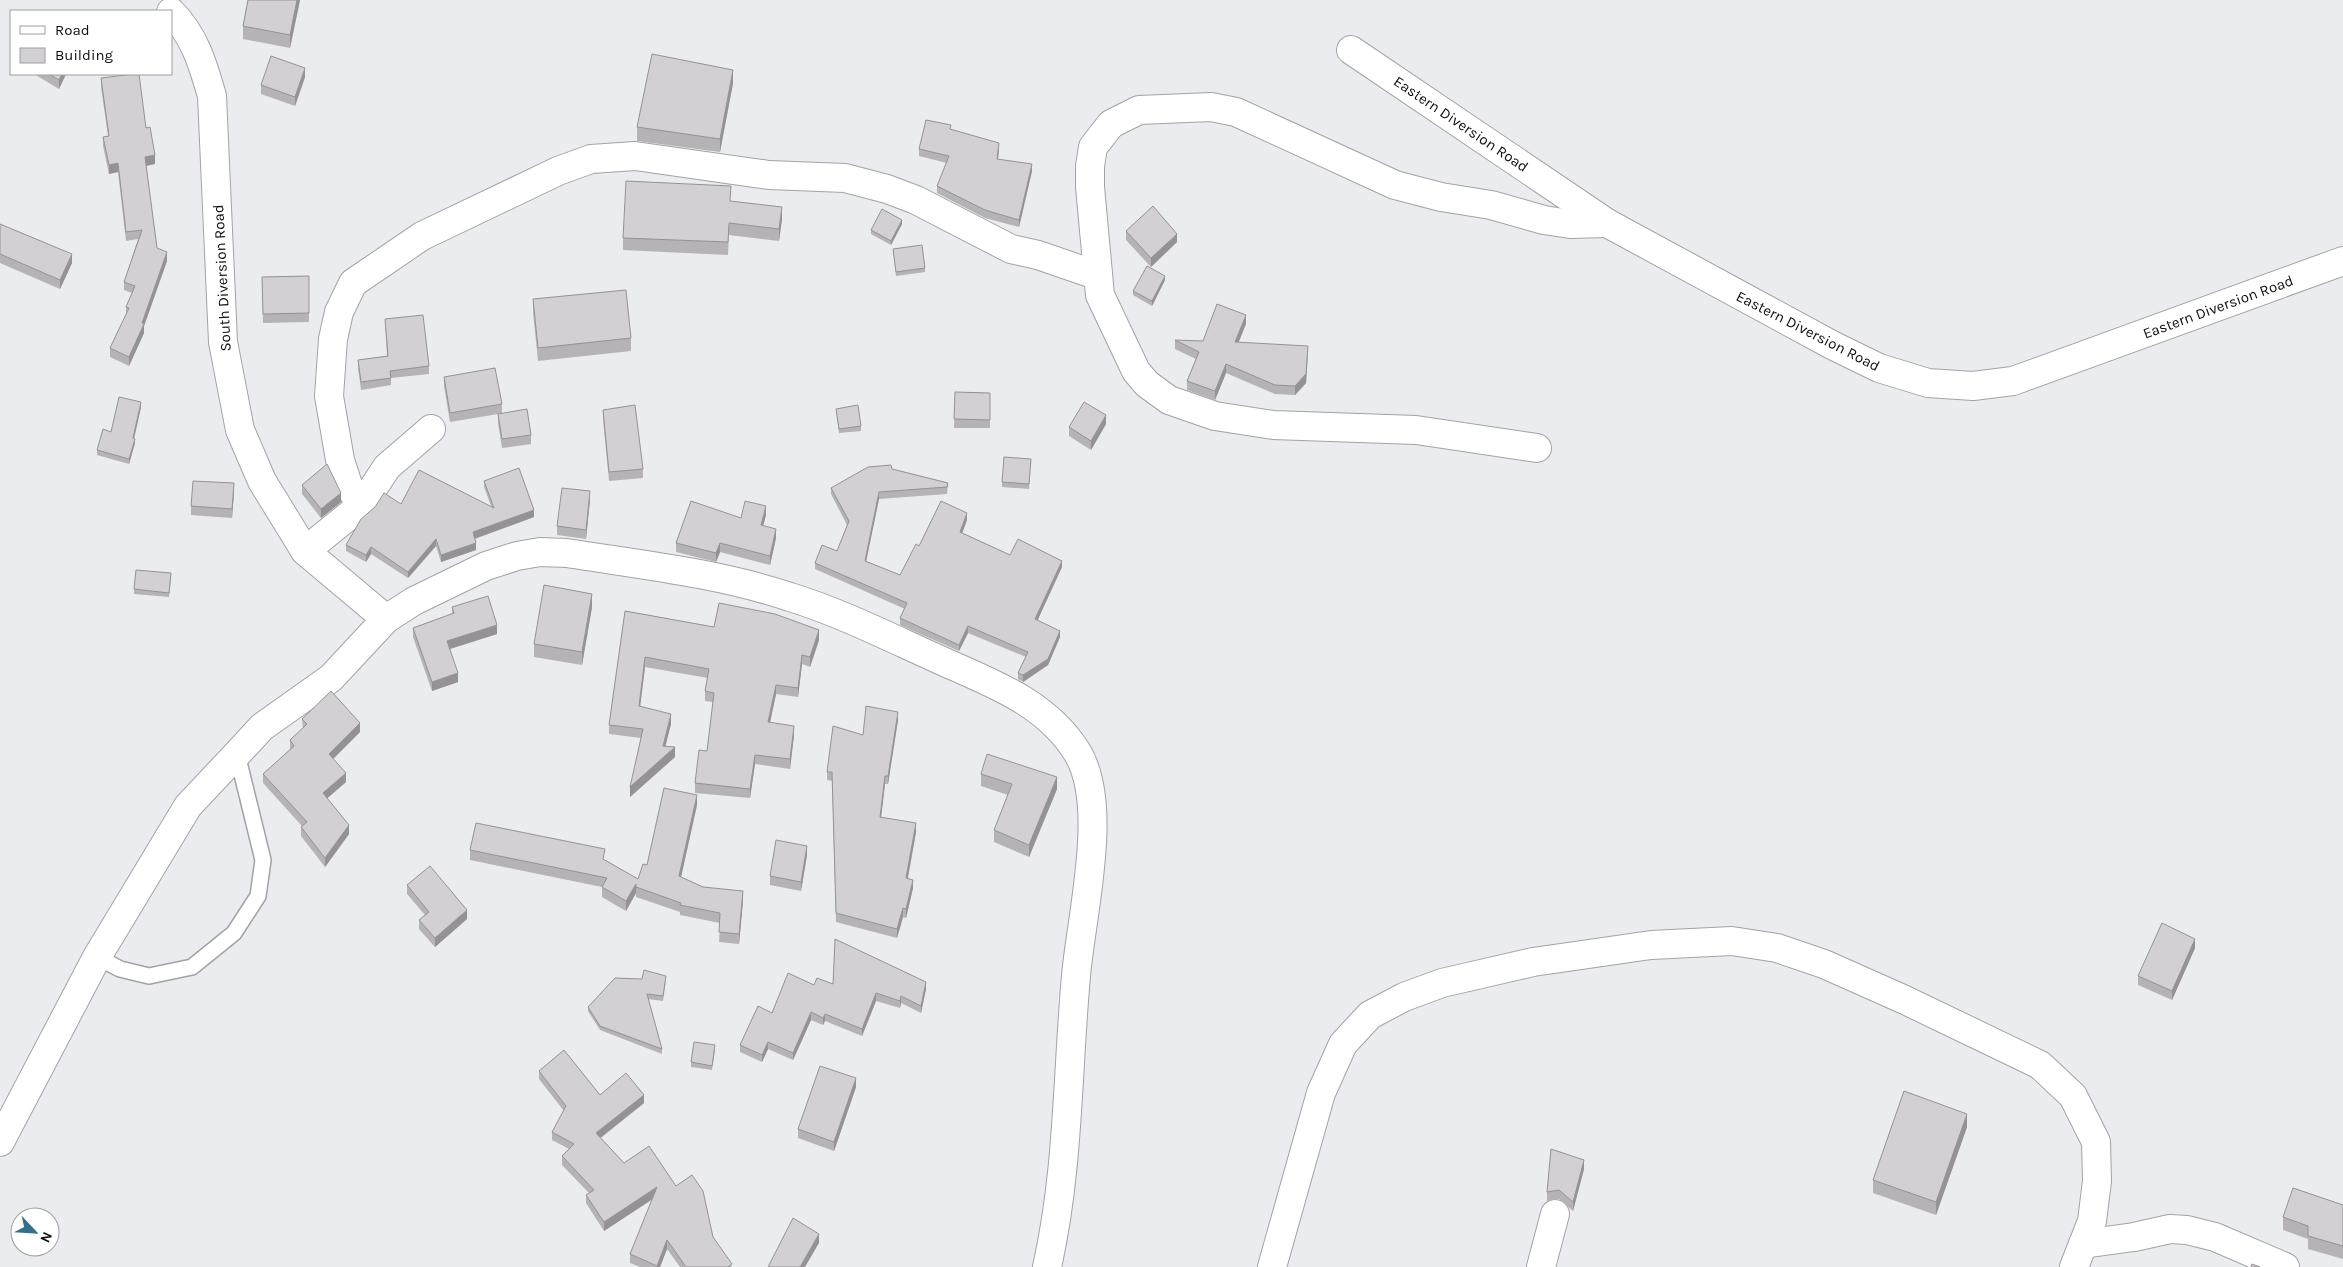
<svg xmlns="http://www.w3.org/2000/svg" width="2343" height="1267" viewBox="0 0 2343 1267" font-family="Karla,sans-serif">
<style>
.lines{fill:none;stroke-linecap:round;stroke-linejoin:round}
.lane-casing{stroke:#a3a3a7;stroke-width:18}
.street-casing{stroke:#a3a3a7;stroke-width:30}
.secondary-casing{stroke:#a3a3a7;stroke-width:30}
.lane{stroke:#fff;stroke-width:15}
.street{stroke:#fff;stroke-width:28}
.secondary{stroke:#fff;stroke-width:28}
.wall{fill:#b5b3b5}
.shaded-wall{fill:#949294}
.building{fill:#d3d0d3;stroke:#949294}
.labels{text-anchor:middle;stroke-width:5;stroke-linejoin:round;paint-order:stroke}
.street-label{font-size:15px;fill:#0c0d0e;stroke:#fff}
</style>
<rect width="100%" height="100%" fill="#ebecef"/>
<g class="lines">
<g class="lane-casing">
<path id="lane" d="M97,957l23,12 29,7 43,-9 42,-34 24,-37 5,-36 -26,-106"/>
</g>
<g class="street-casing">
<g id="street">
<path d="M1537,448l-121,-18 -143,-5 -58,-9 -46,-16 -22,-16 -11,-13 -36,-76 -10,-108v-21l3,-19 18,-23 28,-14 72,-3 25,5 159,73 46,12 50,8 53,15 26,4 37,-1"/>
<path d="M362,505l25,-38 44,-38"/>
<path d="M305,551l57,-46 -14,-20 -8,-25 -11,-64 4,-57 6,-27 14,-29 69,-47 136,-65 33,-12 44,-3 134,19 76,3 42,11 29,11 95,49 27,6 58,20"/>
<path d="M2083,1244l51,-7 36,-8 17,1 28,7 70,30"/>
<path d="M1541,1267l14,-53"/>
</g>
</g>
<g class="secondary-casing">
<g id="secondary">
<path d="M171,12c24,24 32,53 41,84l11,246 17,88 22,51 43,70 81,68"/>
<path d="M1351,50l256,173 225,122 47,23 49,15 45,3 40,-5 330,-120"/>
<path d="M0,1142l97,-185 91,-151 49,-52 25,-27 69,-49 55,-59 28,-18 72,-35 31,-10 23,-4 27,1c75,12 151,20 223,44 52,16 101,41 150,63 51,23 106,42 137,92 33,53 4,164 -1,224 -9,99 -7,193 -29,291"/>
<path d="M1272,1267l49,-174 22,-49 27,-29 34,-18 38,-14 91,-21 118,-17 81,-4 45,7 47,16 81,36 135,65 33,31 23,46 1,39 -5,40 -18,46"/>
</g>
</g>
<use href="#lane" class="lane"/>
<use href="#street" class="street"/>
<use href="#secondary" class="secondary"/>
</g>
<g class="wall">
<path d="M248,0h52l-10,48 -47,-9v-13z"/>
<path d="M34,74h32l-7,15z"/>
<path d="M305,77l-10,29 -34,-12v-9z"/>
<path d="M101,78l45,50 9,36 -9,2 11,82 10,13 -23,65v7l-15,33 -19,-9v-9l16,-33v-8l6,-14 -8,-3v-8l14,-43 -12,2 -8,-69 -9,2 -6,-28v-9l5,-1 -7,-49z"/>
<path d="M733,83l-13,69 -83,-11v-14z"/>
<path d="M951,129l48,21 -1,9 34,12 -13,56 -34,-9 -48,-25v-7l10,-23 -28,-7v-7z"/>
<path d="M731,201l51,18 -3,22 -50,-6 -1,20 -105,-5v-12z"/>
<path d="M0,224l72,39 -12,26 -60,-26z"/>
<path d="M902,224l-11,21 -20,-11v-4z"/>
<path d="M1126,231l51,11 -26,25 -25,-27z"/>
<path d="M893,249l32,19v4l-29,4z"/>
<path d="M309,276v46l-46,1 -1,-46z"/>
<path d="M1165,280l-13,26 -19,-11v-4z"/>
<path d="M533,299l98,39v13l-93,10 -5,-49z"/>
<path d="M385,319l44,47v8l-38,4v7l-30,5 -3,-22v-8l29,-4z"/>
<path d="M1246,324l-8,19 70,12 -2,28 -11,12 -20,-1 -49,-21 -11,27 -28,-10v-9l9,-22 -21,-10v-9l28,1z"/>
<path d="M444,377l58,27v9l29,22v9l-29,4 -4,-25v-9l-48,8 -6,-36z"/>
<path d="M955,392l35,1v35h-36z"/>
<path d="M141,407l-7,32 1,4 -6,21 -32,-9v-5l14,-18z"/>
<path d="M836,409l25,17v5l-22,2z"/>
<path d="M603,410l40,59v9l-34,3 -6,-62z"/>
<path d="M1106,424l-15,26 -22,-14v-9z"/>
<path d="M1031,459l-2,30 -27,-2v-5z"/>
<path d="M892,469l56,14 -1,11 -68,5 -13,62 34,14 19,-29 48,-26 -5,13 48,22 52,12 -25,53 23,17 -12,28 -25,17 -5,-3v-6l8,-16 -58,-24 -9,18 -59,-26v-7l5,-9 -90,-40v-6l22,-12 10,-26 -16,-31v-6z"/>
<path d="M484,481l50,36 -59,22 1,11 -35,12 -5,-16 -28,32 -37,-24 -5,8 -20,-11v-6l55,-41 90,2 -7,-19z"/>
<path d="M302,485l39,17 -20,16 -19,-24z"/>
<path d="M234,492l-2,26 -41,-3v-9z"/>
<path d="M590,500l-4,39 -29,-4v-9z"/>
<path d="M766,515l-3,11 13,12 -6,27 -50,-13 -4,10 -40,-10v-9l65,-25z"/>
<path d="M171,578l-2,19 -35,-3v-5z"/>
<path d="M452,607l45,27 -48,15 9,33 -26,9 -19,-54v-9l39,-14z"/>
<path d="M592,607l-10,58 -48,-8v-13z"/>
<path d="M625,611l89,16 105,13 -9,27 -8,-3 -4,33 -22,-3 -6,28 24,13 -4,34 -35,-5 -5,34 -55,-5v-10l12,-32 6,-49 -8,-1v-10l3,-13 -63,-11 -5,39 31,18 -6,22 10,11 -45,40 11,-59 -32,-4v-9z"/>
<path d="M302,719l58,13 -27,27 13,23 -19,16 22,36 -24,33 -24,-31v-9l1,-1 -39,-43v-9l27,-24v-10l13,-12z"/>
<path d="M898,720l-10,64h-3l-4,34 35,14 -8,47 5,9 -7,30 -3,-1 -6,21 -61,-16 -4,-141 -5,-1v-8l36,-37z"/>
<path d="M981,774l76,15 -28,68 -35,-15v-12l14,-35 -27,-9z"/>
<path d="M697,805l-16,72 22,10 40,14 -4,43 -20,-2 1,-19 -40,-8v-3l-44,-15v-4l-10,18 -24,-14v-10l-132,-27v-10l135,10 33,19 9,-14z"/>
<path d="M807,855l-6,36 -31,-6v-9z"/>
<path d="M407,885l60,34 -32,28 -16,-18v-9l6,-5 -18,-21z"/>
<path d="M2195,948l-23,52 -34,-15v-9z"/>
<path d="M666,980l-3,21 -15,-2 14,50v5l-62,-24 -12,-19v-4z"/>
<path d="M833,984l93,5 -5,24 -20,-10 -1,5 -24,-7 -14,35 -37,-15 -2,4 -12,-5 -18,40 -25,-11 -6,13 -22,-10v-7l32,-32 42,-28z"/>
<path d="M715,1050l-3,20 -21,-3v-5z"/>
<path d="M539,1071l61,24 44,8 -43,35 23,25 52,23 37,51 19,30h-52l-13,-18 -7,18h-20l-10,-4v-9l23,-55 -49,32 -18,-28v-8l3,-2 -27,-28v-9l7,-7 -17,-9v-8l12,-21 -25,-32z"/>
<path d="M856,1087l-22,64 -36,-13v-9z"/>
<path d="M1967,1127l-31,88 -63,-22v-13z"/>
<path d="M1584,1169l-11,42 -14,-12 -12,2v-9z"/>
<path d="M2343,1205v54l-35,-10v-10l-25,-9v-13z"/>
</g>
<g class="shaded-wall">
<path d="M297,0h3l-10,48v-13z"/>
<path d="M305,68v9l-10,29v-9z"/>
<path d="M733,70v13l-13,69v-13z"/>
<path d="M62,74h4l-7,15v-9z"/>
<path d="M999,143v7l-2,16v-7z"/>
<path d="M155,155v9l-10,2v-9z"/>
<path d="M118,163v9l-9,2v-9z"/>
<path d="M1032,164v7l-13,56v-7z"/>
<path d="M782,207v12l-3,22v-12z"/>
<path d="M902,220v4l-11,21v-4z"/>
<path d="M1177,234v8l-26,25v-9z"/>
<path d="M167,252v9l-23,65v7l-15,33v-9l13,-34z"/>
<path d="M72,254v9l-12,26v-9z"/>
<path d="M1165,276v4l-13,26v-5z"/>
<path d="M1246,315v9l-11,27v-9z"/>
<path d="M1308,346l-2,37 -11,12v-9z"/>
<path d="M1226,364v9l-11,27v-9z"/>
<path d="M141,402v5l-8,36v-5z"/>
<path d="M1106,415v9l-15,26v-9z"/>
<path d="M135,439v4l-6,21v-5z"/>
<path d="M234,483v9l-2,26v-9z"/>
<path d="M590,491v9l-4,39v-9z"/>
<path d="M879,492v7l-14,68v-6z"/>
<path d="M341,493v9l-20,16v-9z"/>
<path d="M766,506v9l-5,19v-9z"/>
<path d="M534,510v7l-61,22v-7z"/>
<path d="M967,513v7l-7,19v-7z"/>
<path d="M776,529v9l-6,27v-9z"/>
<path d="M436,539v7l-28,32v-6z"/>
<path d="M476,543v7l-35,12v-7z"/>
<path d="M720,543v9l-4,10v-9z"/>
<path d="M371,547v7l-5,8v-7z"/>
<path d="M1062,561v6l-27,59v-7z"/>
<path d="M592,594v13l-10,58v-13z"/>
<path d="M497,625v9l-50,16v-9z"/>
<path d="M968,626v7l-9,18v-6z"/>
<path d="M819,630v10l-9,27v-10z"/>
<path d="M1060,631v6l-12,28 -25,17v-7z"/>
<path d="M802,655v9l-4,33v-9z"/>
<path d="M645,657v10l-6,49v-10z"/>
<path d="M458,673v9l-26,9v-9z"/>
<path d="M776,685v9l-8,38v-10z"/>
<path d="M898,712v8l-10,64v-8z"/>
<path d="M671,714v10l-8,32v-10z"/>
<path d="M360,723v9l-31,31v-9z"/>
<path d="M794,726v9l-4,34v-10z"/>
<path d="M675,747v10l-45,40v-10z"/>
<path d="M755,755v9l-5,34v-9z"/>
<path d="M346,773v9l-23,20v-9z"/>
<path d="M885,776v8l-5,42v-9z"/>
<path d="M1057,777v12l-28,68v-12z"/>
<path d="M697,795v10l-18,81v-10z"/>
<path d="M916,823v9l-10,55v-9z"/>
<path d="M349,825v9l-24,33v-9z"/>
<path d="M807,846v9l-6,36v-9z"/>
<path d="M913,880v8l-7,30v-9z"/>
<path d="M636,884v9l-10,18v-10z"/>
<path d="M743,891v10l-4,43v-10z"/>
<path d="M903,908v9l-6,21v-9z"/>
<path d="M467,910v9l-32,28v-9z"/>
<path d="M2195,939v9l-23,52v-9z"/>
<path d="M926,982v7l-5,24v-7z"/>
<path d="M876,993v8l-14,35v-7z"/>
<path d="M901,996v7l-1,5v-7z"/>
<path d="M811,1012v8l-18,40v-7z"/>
<path d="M825,1014v7l-2,4v-7z"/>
<path d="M768,1042v7l-6,13v-7z"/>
<path d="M856,1078v9l-22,64v-9z"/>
<path d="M644,1095v8l-48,38v-8z"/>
<path d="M1967,1114v13l-31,88v-13z"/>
<path d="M1584,1160v9l-11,42v-9z"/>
<path d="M657,1187v9l-53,35v-9z"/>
<path d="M819,1234v9l-14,24h-5z"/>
<path d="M667,1240v9l-7,18h-3z"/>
</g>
<g class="building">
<path d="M248,0h49l-7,35 -47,-9z"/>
<path d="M652,54l81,16 -13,69 -83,-12z"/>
<path d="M271,56l34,12 -10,29 -34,-12z"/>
<path d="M49,74h13l-3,6z"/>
<path d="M134,74h5l7,54 4,-1 5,28 -10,2 12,91 10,4 -25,71 2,1 -15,33 -19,-9 19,-40 -3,-1 9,-21 -11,-4 18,-52 -16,2 -8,-69 -9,2 -6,-28 6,-1 -8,-58z"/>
<path d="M926,120l25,5 -1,4 49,14 -2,16 35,5 -13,56 -34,-10 -48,-24 12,-30 -30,-7z"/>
<path d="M626,181l105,5 -1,15 52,6 -3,22 -50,-6 -1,19 -105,-4z"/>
<path d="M1153,206l24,28 -26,24 -25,-27z"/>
<path d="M882,209l20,11 -11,21 -20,-11z"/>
<path d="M0,224l72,30 -12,26 -60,-26z"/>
<path d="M922,245l3,23 -29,4 -3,-23z"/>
<path d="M1147,266l18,10 -13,25 -19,-10z"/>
<path d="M309,276v37l-46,1 -1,-37z"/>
<path d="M626,290l5,48 -93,10 -5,-49z"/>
<path d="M1217,304l29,11 -11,27 73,4 -2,28 -11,12 -20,-1 -49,-21 -11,27 -28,-10 12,-29 -24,-12 28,1z"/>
<path d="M423,315l6,51 -39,5 1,7 -30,4 -3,-22 30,-4 -3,-37z"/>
<path d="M495,368l7,36 -52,9 -6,-36z"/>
<path d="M955,392l35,1v27l-36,-1z"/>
<path d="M119,397l22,5 -8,36 2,1 -6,20 -32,-9 6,-21 8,3z"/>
<path d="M1084,402l22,13 -15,26 -22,-14z"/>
<path d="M635,405l8,64 -34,3 -6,-62z"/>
<path d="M858,405l3,21 -22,3 -3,-20z"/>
<path d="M527,409l4,26 -29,4 -4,-25z"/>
<path d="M1004,457l27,2 -2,25 -27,-2z"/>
<path d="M327,464l14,29 -20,16 -19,-24z"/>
<path d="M891,465l1,4 56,14 -1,4 -68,5 -14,69 35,14 16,-31 3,2 22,-45 26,12 -7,19 50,23 8,-16 44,22 -27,58 25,12 -12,28 -25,16 -5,-2 10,-21 -60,-26 -9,19 -59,-27 7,-15 -92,-40 7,-18 15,6 12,-30 -18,-33 37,-21z"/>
<path d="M519,468l15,42 -61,22 3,11 -35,12 -5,-16 -28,33 -37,-25 -5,8 -20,-10 15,-26 14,-12 9,-14 17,11 18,-34 75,38 -10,-27z"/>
<path d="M193,481l41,2 -2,26 -41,-3z"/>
<path d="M562,488l28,3 -4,39 -29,-4z"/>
<path d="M691,501l50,17 4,-17 21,5 -5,19 15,4 -6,27 -50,-13 -4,10 -40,-10z"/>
<path d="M136,570l35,3 -2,20 -35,-4z"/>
<path d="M544,585l48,9 -10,58 -48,-8z"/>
<path d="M488,596l9,29 -50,16 11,32 -26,9 -19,-54 41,-15 -2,-6z"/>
<path d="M719,603l56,11 44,16 -9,27 -8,-2 -4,33 -22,-3 -8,37 26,4 -4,33 -35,-4 -5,34 -55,-6 4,-33 8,1 7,-58 -9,-2 4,-22 -64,-12 -6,49 32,8 -8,32 12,1 -45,40 13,-58 -34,-4 16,-114 89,16z"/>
<path d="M331,691l29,32 -31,31 17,19 -23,20 26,32 -24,33 -24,-31 6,-5 -44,-48 31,-28 -4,-6 17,-16 -5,-5z"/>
<path d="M866,706l32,6 -10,64h-3l-5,41 36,6 -10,55 7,2 -7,29 -3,-1 -6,21 -61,-16 -4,-141h-5l6,-46 30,9z"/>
<path d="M987,754l70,23 -28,68 -35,-15 18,-46 -31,-10z"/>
<path d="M664,788l33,7 -18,81 24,11 40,4 -4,43 -20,-2 1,-19 -40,-8 1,-2 -45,-16v-3l-10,17 -24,-14 5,-9 -137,-28 6,-27 129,26 -2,10 35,20 5,-15 4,1z"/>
<path d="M776,840l31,6 -6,36 -31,-6z"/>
<path d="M430,866l37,44 -32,28 -16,-18 10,-8 -22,-27z"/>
<path d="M2162,923l33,16 -23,52 -34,-15z"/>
<path d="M835,939l91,43 -5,24 -20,-10 -1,5 -24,-8 -14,36 -37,-15 -2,4 -12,-6 -18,41 -25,-11 -6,13 -22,-10 18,-39 14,7 16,-40 26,12 3,-7 16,6z"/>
<path d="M644,970l22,6 -3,20 -16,-2 15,55 -62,-23 -12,-19 27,-29 27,1z"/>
<path d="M694,1042l21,3 -3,21 -21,-4z"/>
<path d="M564,1050l36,45 26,-22 18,22 -48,38 28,30 25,-17 27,40 16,-11 11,16 10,46 19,27 -4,3h-42l-19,-27 -10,26 -27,-12 27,-67 -53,35 -18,-27 8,-5 -32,-34 12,-12 -22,-12 14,-26 -27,-35z"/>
<path d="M820,1066l36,12 -22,64 -36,-13z"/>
<path d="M1904,1091l63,23 -31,88 -63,-22z"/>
<path d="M1551,1149l33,11 -11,42 -14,-12 -12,2z"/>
<path d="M2293,1188l50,17v41l-35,-10v-10l-25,-9z"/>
<path d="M793,1218l26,16 -19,33h-32z"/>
<path d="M2252,1264l8,3h-9z"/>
</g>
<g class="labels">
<g class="street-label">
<text transform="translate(1461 124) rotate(34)" y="5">Eastern Diversion Road</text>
<text transform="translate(222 278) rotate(-93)" y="5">South Diversion Road</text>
<text transform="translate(2218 307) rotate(-20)" y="5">Eastern Diversion Road</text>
<text transform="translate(1808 331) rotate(27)" y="5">Eastern Diversion Road</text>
</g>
</g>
<rect x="10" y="10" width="162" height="65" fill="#ffffff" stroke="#9e9e9f"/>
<rect x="20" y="26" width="25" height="8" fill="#ffffff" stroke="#9e9e9f"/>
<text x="55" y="35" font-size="15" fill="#0c0d0e">Road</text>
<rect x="20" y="48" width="25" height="15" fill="#d3d0d3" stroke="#9e9e9f"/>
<text x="55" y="60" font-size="15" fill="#0c0d0e">Building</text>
<g transform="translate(35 1232) rotate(115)"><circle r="24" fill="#ffffff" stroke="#9e9e9f"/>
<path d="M0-4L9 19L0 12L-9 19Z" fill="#356e88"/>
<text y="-8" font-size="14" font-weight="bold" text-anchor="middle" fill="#0c0d0e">N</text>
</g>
</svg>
